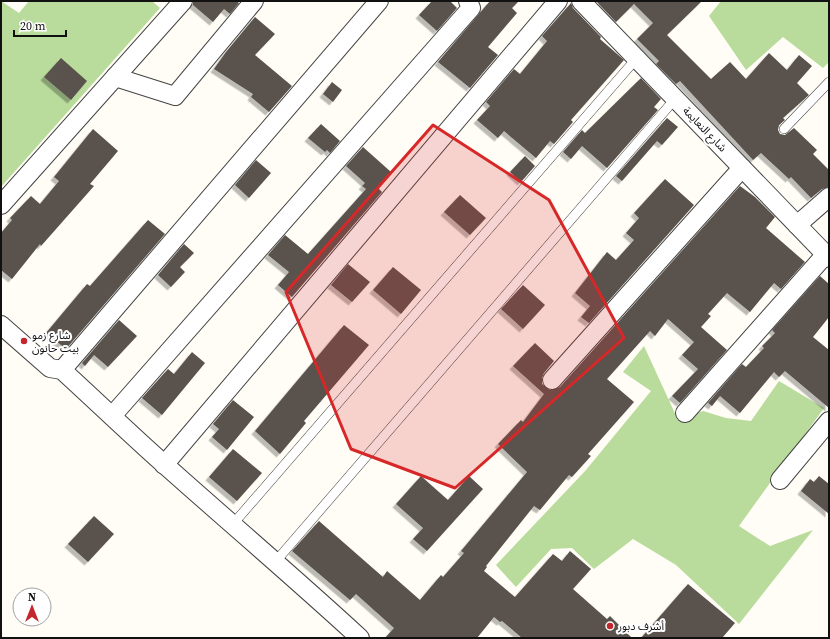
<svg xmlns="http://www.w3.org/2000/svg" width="830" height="639" viewBox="0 0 830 639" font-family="'Source Serif 4','Noto Sans Arabic',serif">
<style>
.forest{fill:#b9dc9c}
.building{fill:#5a524d;filter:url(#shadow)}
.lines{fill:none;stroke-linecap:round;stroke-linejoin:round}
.lane-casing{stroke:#444;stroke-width:10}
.street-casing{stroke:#444;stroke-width:20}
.lane{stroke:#fff;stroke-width:9}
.street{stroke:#fff;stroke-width:18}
.marked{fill:#d62828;fill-opacity:0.2;stroke:#d62828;stroke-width:3;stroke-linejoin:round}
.poi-dot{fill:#c4262e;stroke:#fff;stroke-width:1.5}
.labels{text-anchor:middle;stroke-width:4;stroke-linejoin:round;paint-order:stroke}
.street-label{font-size:11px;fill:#111;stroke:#fff}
.poi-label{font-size:11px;fill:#111;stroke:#fff;text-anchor:start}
</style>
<defs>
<filter id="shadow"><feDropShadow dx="-3.5" dy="3.5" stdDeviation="0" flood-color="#0004"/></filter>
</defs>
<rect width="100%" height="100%" fill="#fffdf5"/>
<g class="forest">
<path d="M1,1l18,12 10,-12h123l8,7 -159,179z"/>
<path d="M721,1h108v61l-6,6 -40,-31 -37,33 -37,-54z"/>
<path d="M644,346l34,74 25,-9 23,7 25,3 28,-40 45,27 -85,118 31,20 43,-16 -74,94 -63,-59 -43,-26 -39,30 -22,-21 -21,1 -35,38 -20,-22 90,-95 65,-79 -28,-19z"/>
</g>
<g class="building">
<path d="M193,1h44l2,2 -9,11 -6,-5 -11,13 -20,-17z"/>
<path d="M432,1h18l7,7 -20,23 -18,-16z"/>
<path d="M490,1h29l-7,7 5,5 -29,34 10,8 -28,33 -32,-26z"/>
<path d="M596,1h106l-35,34 44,44 19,-17 16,17 23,-26 18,17 12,-15 13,11 -15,17 12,12 -26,23 2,2 -6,5 -1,5 2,4 5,1 9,-7 23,22 -4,4 16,16v17l-7,2 -11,9 -20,-21 -2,2 -28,-26 -8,7 -73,-79 -4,3 -20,-20 3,-3 -22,-22 16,-16 -19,-19 -18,18z"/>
<path d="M571,3l2,5 28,29 -1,2 24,21 -53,60 2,2 -19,22 -4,-3 -14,17 -32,-27 -6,7 -21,-18 13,-14 -4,-4 28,-33 6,5 27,-33 -5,-5z"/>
<path d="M255,17l20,17 -20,21 37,31 -23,26 -18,-15 2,-3 -39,-25 12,-17z"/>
<path d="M61,58l26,23 -16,19 -27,-23z"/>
<path d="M641,78l20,21 -7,8 4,3 -51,58 -25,-22 -11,13 -8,-7 19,-22 3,3z"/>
<path d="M332,82l10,8 -9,12 -10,-8z"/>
<path d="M667,118l11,9 -16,18 -5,-4 -35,40 -6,-5z"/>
<path d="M321,124l19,17 -10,12 -3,-3 -2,2 -17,-14z"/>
<path d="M93,129l25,22 -28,33 4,2 -53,60 -1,-2 -28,35 -11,-9v-37l11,-13 -2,-2 21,-22 9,8 19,-23 -5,-4z"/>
<path d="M363,147l28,25 -13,16 4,4 -90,105 -14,-12 11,-13 -21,-17 17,-20 23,19 58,-65 -4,-3 3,-3 -19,-17z"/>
<path d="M525,156l10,10 -14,16 -11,-10z"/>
<path d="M256,160l15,13 -22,25 -14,-13z"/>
<path d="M665,179l29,26 -105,118 -8,-6 9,-11 -15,-13 32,-41 9,8 18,-20 -8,-7 13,-15 -5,-5z"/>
<path d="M740,186l15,11 20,20 -9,11 39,34 -24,27 -7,-6 -24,29 -23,-19 -19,21 3,2 -10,11 26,23 -47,53 -8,-7 26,-27 -16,-14 12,-13 -26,-23 -13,17 -5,-5 -43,48 27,23 -46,52 3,2 -19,21 -3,-2 -29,35 -6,-4 -48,60 1,1 -3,4 31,26 38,-43 9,7 8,-10 21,18 -18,20 34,30 3,-3 22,22h-110l-20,-17 -2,1 -6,-5 -17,21h-92l9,-10 -38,-34 -6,6 -58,-49 27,-30 64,56 4,-6 33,29 21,-25 2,2 21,-24 -3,-2 66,-79 -29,-28 23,-24 2,2 21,-28 -31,-28 22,-23 19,18 -10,12 -2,5v6l8,6 10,-3z"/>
<path d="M460,195l26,23 -16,17 -26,-23z"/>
<path d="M148,220l17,14 -99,115 -20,-16 41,-49 3,2z"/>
<path d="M184,244l10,9 -14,14 5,5 -14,15 -13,-12z"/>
<path d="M348,264l22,18 -18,20 -21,-17z"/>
<path d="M393,267l28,23 -20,24 -28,-24z"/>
<path d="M820,276l9,8v33l-16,20 16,13v58l-44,-37 -6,6 -5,-5 -34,41 -20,-17 -8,10 -4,-3 34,-39 4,3 18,-19 -2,-2 13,-13 -3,-3z"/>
<path d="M523,285l22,20 -22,24 -22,-20z"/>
<path d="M119,320l18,16 -29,31 -14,-12 -9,11 -3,-3z"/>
<path d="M344,325l25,20 -65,76 2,2 -26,31 -25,-23z"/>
<path d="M192,352l13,11 -43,52 -20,-17 26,-29 6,5z"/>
<path d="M233,400l21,17 -27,33 -15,-13 7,-8 -6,-5z"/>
<path d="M233,449l29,24 -25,28 -28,-24z"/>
<path d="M421,476l27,24 21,-24 14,13 -56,62 -14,-12 10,-11 -27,-24z"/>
<path d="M819,476l10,8v30l-28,-23 9,-12 4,3z"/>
<path d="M94,516l20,18 -26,28 -20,-18z"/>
<path d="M688,584l47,39 -13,15h-81z"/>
</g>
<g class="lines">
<g class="lane-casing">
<g id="lane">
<path d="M784,129l45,-47"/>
<path d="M233,524l403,-465"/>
<path d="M276,561l399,-462"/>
</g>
</g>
<g class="street-casing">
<g id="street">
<path d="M581,1l248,257"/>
<path d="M115,77l60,19 79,-95"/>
<path d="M1,205l182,-204"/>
<path d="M797,225l32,-28"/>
<path d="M1,325l49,43 12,2c34,31 68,64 103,95 65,58 131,114 195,173"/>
<path d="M62,370l317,-369"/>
<path d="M552,380l190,-212"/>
<path d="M685,413l141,-159"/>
<path d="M112,416l359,-408 -3,-7"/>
<path d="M164,465l394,-464"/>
<path d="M780,480l49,-59"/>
</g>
</g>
<use href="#lane" class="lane"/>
<use href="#street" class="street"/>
</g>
<path class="marked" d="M433,125l116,75 75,138 -169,150 -104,-39 -65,-157z"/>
<g class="poi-dot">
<circle cx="24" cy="341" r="4"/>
<circle cx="610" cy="626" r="4"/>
</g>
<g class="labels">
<g class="street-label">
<text transform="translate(705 129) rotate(46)" y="4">شارع النعايمة</text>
</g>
<g class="poi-label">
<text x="32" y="339">شارع زمو<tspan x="32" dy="13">بيت حانون</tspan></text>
<text x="618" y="630">أشرف دبور</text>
</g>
</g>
<rect width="830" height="639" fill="none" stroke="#111111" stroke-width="4"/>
<g transform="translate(32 607)"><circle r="19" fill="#ffffff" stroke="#a0a0a0"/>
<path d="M0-3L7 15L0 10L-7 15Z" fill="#c4262e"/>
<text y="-6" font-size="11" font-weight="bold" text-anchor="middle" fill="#111111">N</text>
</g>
<path d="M14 30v6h52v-6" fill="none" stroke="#111111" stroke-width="2"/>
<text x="20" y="30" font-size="12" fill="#111111" stroke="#ffffff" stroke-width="3" paint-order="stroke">20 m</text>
</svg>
